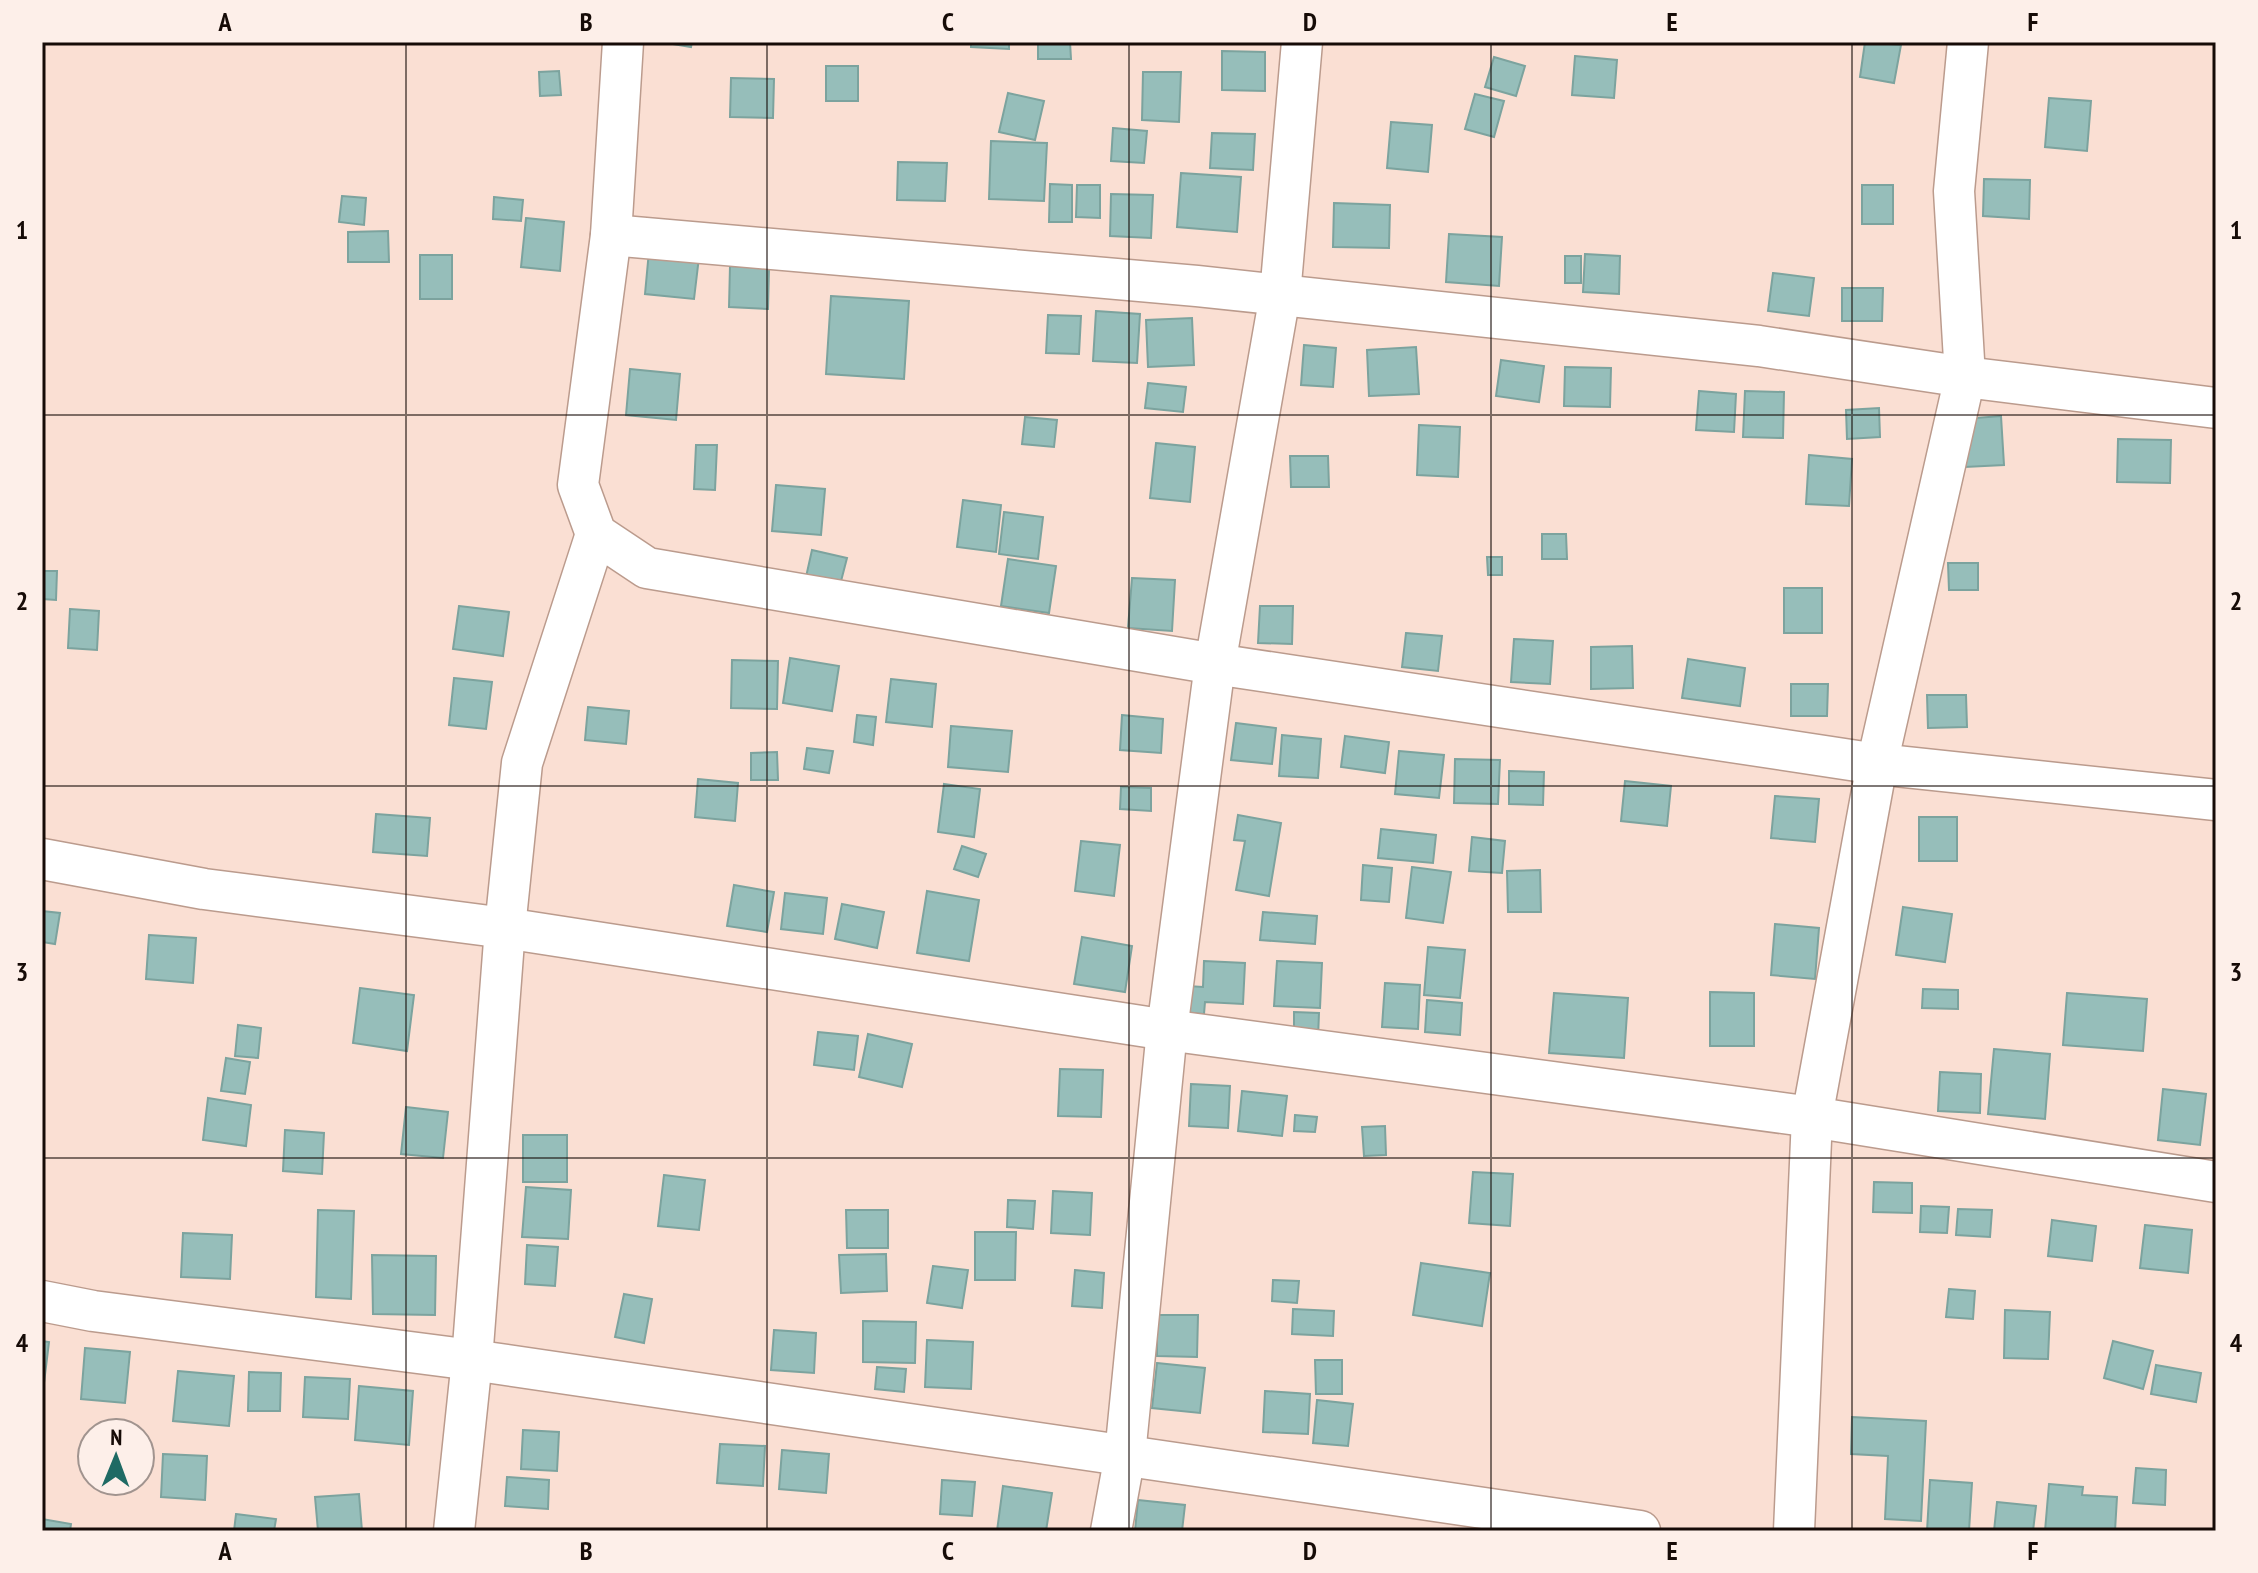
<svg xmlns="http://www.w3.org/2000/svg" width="2258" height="1573" viewBox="0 0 2258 1573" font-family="'PT Sans Narrow',sans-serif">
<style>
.building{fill:#96beba;stroke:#7ca39e;stroke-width:2}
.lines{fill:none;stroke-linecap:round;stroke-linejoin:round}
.minor-casing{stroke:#bb9b8d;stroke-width:43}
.minor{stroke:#fff;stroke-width:40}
.grid{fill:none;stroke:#160b07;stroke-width:2;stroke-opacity:0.55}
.neatline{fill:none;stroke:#160b07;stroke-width:3}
.grid-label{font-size:26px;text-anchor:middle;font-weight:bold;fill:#160b07}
</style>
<rect width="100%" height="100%" fill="#fadfd3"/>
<g class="building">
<path d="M661,42h31l-1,5z"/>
<path d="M971,42h38v7l-38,-2z"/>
<path d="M1038,42h32l1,17h-33z"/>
<path d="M1865,42l36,3 -7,38 -34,-6z"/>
<path d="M1222,51l43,1v39l-43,-1z"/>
<path d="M1575,56l42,4 -3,38 -42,-3z"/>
<path d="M1494,57l31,9 -9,30 -31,-9z"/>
<rect x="826" y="66" width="32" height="35"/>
<path d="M559,71l2,24 -21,1 -1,-24z"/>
<path d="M1143,72h38l-2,50 -37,-2z"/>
<path d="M731,78l43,1 -1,39 -43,-1z"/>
<path d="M1008,93l36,8 -9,39 -36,-8z"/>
<path d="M1475,94l29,7 -10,36 -29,-8z"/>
<path d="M2049,98l42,3 -4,50 -42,-4z"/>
<path d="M1391,122l41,3 -4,47 -41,-4z"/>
<path d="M1113,128l34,3 -3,32 -33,-2z"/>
<path d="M1212,133l43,1 -2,36 -43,-2z"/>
<path d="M991,141l56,2 -3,58 -55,-2z"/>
<path d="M898,162l49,1 -2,38 -48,-1z"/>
<path d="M1181,173l60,4 -4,55 -60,-5z"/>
<path d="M1984,179l46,1 -1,39 -46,-3z"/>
<path d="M1050,184l22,1v37h-23z"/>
<path d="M1077,185h23v33l-24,-1z"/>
<rect x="1862" y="185" width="31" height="39"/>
<path d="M1111,194l42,1 -2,43 -41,-2z"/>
<path d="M342,196l24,2 -2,27 -25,-3z"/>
<path d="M494,197l29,3 -2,21 -28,-2z"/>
<path d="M1334,203l56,2 -1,43 -56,-1z"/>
<path d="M526,218l38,4 -4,49 -39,-4z"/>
<path d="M388,231l1,31h-41v-30z"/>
<path d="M1449,234l53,3 -3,49 -53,-4z"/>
<path d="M649,251l50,6 -5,42 -49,-5z"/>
<path d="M1585,254l35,2 -1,38 -36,-2z"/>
<rect x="420" y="255" width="32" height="44"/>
<rect x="1565" y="256" width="16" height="27"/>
<path d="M730,266l39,2 -1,41 -39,-2z"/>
<path d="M1773,273l41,5 -5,38 -41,-5z"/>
<path d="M1842,288h41l-1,33h-40z"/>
<path d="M831,296l78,5 -5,78 -78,-5z"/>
<path d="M1096,311l44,3 -3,49 -44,-2z"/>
<path d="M1048,315l33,1 -2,38 -33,-1z"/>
<path d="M1192,318l2,47 -46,2 -2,-47z"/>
<path d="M1304,345l32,3 -3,39 -32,-2z"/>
<path d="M1416,347l3,47 -50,2 -2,-46z"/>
<path d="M1501,360l43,6 -5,36 -43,-6z"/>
<path d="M1565,367l46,1 -1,39 -46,-1z"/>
<path d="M630,369l50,5 -4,46 -50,-5z"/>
<path d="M1148,383l38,4 -3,25 -38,-4z"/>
<path d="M1699,391l37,3 -2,38 -38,-2z"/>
<path d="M1745,391l39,1 -1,46 -40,-1z"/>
<path d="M1879,408l1,29 -33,2 -1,-29z"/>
<path d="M2001,416l3,49 -39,2 -3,-48z"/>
<path d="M1025,417l32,3 -3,27 -32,-3z"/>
<path d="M1419,425l41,2 -2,50 -41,-2z"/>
<path d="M2118,439l53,1 -1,43 -53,-1z"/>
<path d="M1156,443l39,4 -5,55 -40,-4z"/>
<path d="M696,445h21l-2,45 -21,-1z"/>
<path d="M1809,455l43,4 -3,47 -43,-2z"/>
<path d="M1290,456h38l1,31h-38z"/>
<path d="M776,485l49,4 -4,46 -49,-4z"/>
<path d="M963,500l38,5 -5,47 -39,-5z"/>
<path d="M1004,512l39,5 -5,42 -39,-5z"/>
<path d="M1542,534h24l1,25h-25z"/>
<path d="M812,550l35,8 -7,27 -34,-8z"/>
<path d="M1487,557h15v18h-14z"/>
<path d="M1008,559l48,7 -7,47 -48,-7z"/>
<path d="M1948,563h30v27h-29z"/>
<path d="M42,571h15l-1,29 -14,-1z"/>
<path d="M1132,578l43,2 -3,51 -44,-3z"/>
<rect x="1784" y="588" width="38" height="45"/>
<path d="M459,606l50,6 -6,44 -50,-7z"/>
<path d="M1260,606h33l-1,38 -34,-1z"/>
<path d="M70,609l29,2 -2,39 -29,-2z"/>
<path d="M1406,633l36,3 -4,35 -36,-4z"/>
<path d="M1514,639l39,2 -3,43 -39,-2z"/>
<path d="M1632,646l1,42 -42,1v-42z"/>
<path d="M790,658l49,8 -7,45 -49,-8z"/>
<path d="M1688,659l57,9 -5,38 -58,-8z"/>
<path d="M732,660l46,1 -1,48 -46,-1z"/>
<path d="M454,678l38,4 -6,47 -37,-4z"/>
<path d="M891,679l45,5 -4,43 -46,-5z"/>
<path d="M1791,684h37l-1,32h-36z"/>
<path d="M1927,695h39l1,32 -39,1z"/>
<path d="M588,707l41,4 -3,33 -41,-4z"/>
<path d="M857,715l19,2 -3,28 -19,-3z"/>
<path d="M1122,715l41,4 -2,34 -41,-3z"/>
<path d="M1236,723l40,5 -4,36 -41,-4z"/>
<path d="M951,726l61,5 -4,41 -60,-5z"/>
<path d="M1282,735l39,4 -3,39 -39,-2z"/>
<path d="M1345,736l44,6 -4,31 -44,-6z"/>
<path d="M807,748l26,3 -4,22 -25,-4z"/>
<path d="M1399,751l45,4 -5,43 -44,-4z"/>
<path d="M777,752l1,28h-27v-27z"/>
<path d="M1455,759l45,1 -2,44 -44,-1z"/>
<path d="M1509,771l35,1 -1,33 -34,-1z"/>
<path d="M698,779l40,4 -3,38 -40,-4z"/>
<path d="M1625,781l46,5 -4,40 -46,-5z"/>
<path d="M944,784l36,5 -6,48 -36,-5z"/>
<path d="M1121,787l30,1v23l-31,-2z"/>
<path d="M1775,796l44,3 -4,43 -44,-4z"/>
<path d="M376,814l54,4 -3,38 -54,-4z"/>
<path d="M1238,815l43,8 -12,73 -33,-6 9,-49 -11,-1z"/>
<rect x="1919" y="817" width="38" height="44"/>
<path d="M1381,829l55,6 -3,28 -55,-5z"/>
<path d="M1472,837l33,4 -3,32 -33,-2z"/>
<path d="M1081,841l39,4 -6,51 -39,-5z"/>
<path d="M962,846l24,8 -8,23 -24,-8z"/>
<path d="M1363,865l29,3 -3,34 -28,-2z"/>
<path d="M1412,867l39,5 -8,51 -37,-5z"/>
<path d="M1540,870l1,42h-33l-1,-41z"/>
<path d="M734,885l40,7 -7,40 -40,-6z"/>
<path d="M927,891l52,9 -10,61 -52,-8z"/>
<path d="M785,893l42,5 -4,36 -42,-5z"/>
<path d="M842,904l42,8 -7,36 -42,-9z"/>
<path d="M1903,907l49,7 -7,48 -49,-7z"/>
<path d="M42,911l18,2 -5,31 -13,-2z"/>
<path d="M1263,912l54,4 -2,28 -55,-4z"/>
<path d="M1775,924l44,4 -4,51 -44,-4z"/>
<path d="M149,935l47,3 -3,45 -47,-4z"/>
<path d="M1082,937l50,9 -7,46 -51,-8z"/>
<path d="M1428,947l37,3 -5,48 -36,-3z"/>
<path d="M1204,961l41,2 -2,41 -38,-2 -1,12 -17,-1 1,-27 15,1z"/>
<path d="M1277,961l45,2 -2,45 -46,-2z"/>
<path d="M1385,983l35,2 -2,44 -36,-2z"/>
<path d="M360,988l54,7 -7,56 -54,-8z"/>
<path d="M1923,989l35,1v19l-36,-1z"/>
<path d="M1710,992l44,1v53h-44z"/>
<path d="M1554,993l74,5 -4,60 -75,-5z"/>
<path d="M2067,993l80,6 -4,52 -80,-6z"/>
<path d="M1427,1000l35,3 -2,32 -35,-3z"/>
<path d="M1294,1012l25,1 -1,25 -24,-1z"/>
<path d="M238,1025l23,3 -3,30 -23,-2z"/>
<path d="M818,1032l40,4 -4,34 -40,-5z"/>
<path d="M868,1034l44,10 -10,43 -43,-10z"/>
<path d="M1994,1049l56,5 -5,65 -57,-5z"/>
<path d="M226,1058l24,4 -5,32 -24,-3z"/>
<path d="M1060,1069l43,1 -2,47 -43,-1z"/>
<path d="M1940,1072l41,2 -1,39 -42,-2z"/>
<path d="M1191,1084l39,2 -2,42 -39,-2z"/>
<path d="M2163,1089l43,5 -6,51 -42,-5z"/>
<path d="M1242,1091l45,5 -5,40 -44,-5z"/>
<path d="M208,1098l43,7 -5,41 -43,-6z"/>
<path d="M406,1107l42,5 -5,46 -42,-4z"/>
<path d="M1295,1115l22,2 -2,15 -21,-1z"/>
<path d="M1385,1126l1,29 -22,1 -2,-29z"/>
<path d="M285,1130l39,3 -2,41 -39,-3z"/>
<rect x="523" y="1135" width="44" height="47"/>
<path d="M1473,1172l40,2 -3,52 -41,-3z"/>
<path d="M664,1175l41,5 -6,50 -41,-4z"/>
<path d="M1874,1182l38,1v30l-39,-1z"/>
<path d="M526,1187l45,3 -3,49 -46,-2z"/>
<path d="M1053,1191l39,2 -2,42 -39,-2z"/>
<path d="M1008,1200l27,1 -2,28 -26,-2z"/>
<path d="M1921,1206l28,1 -2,26 -27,-1z"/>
<path d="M1958,1209l34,1 -2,27 -34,-2z"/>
<path d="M318,1210l36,1 -3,88 -35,-2z"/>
<path d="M846,1210h42v38h-41z"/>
<path d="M2052,1220l44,6 -4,35 -44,-5z"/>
<path d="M2145,1225l47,5 -4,43 -48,-5z"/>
<path d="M975,1232h41l-1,48h-40z"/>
<path d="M183,1233l49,2 -2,44 -49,-2z"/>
<path d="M527,1245l31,2 -3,39 -30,-2z"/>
<path d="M886,1254l1,37 -46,2 -2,-38z"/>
<path d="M372,1255l64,1 -1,59 -62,-1z"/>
<path d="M1421,1263l69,10 -8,53 -69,-11z"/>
<path d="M933,1266l35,4 -6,38 -35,-5z"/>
<path d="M1075,1270l29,3 -2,35 -30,-2z"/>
<path d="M1273,1280l26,1 -2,22 -25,-2z"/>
<path d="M1949,1289l26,2 -2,28 -27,-2z"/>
<path d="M624,1294l28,5 -8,44 -29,-6z"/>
<path d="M1293,1309l41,2 -1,25 -41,-2z"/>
<path d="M2005,1310l45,2 -2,47 -44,-1z"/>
<path d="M1157,1315h41l-1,42 -40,-1z"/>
<path d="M863,1321l53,1 -1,41 -52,-1z"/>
<path d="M774,1330l42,3 -2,40 -43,-3z"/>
<path d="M927,1340l46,2 -2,47 -46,-2z"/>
<path d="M42,1341l7,1 -5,41 -2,-1z"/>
<path d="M2113,1341l40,10 -10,38 -39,-11z"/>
<path d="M85,1348l45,4 -5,51 -44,-4z"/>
<path d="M1315,1360h27v34h-26z"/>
<path d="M1157,1363l48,5 -5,45 -48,-5z"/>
<path d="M2156,1365l45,8 -5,29 -45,-8z"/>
<path d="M877,1367l29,2 -2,23 -29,-3z"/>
<path d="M178,1371l56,5 -5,50 -56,-5z"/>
<path d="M249,1372l32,1 -1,38h-32z"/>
<path d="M305,1377l45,2 -2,40 -45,-2z"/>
<path d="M359,1386l54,5 -4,54 -54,-5z"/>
<path d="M1265,1391l45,3 -2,40 -45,-2z"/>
<path d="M1317,1400l36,4 -5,42 -35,-3z"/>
<path d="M1852,1417l74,4 -5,100 -36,-2 3,-63 -37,-2z"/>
<path d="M523,1430l36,2 -2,39 -36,-2z"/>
<path d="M720,1444l45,2 -2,40 -46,-3z"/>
<path d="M782,1450l47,4 -3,39 -47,-4z"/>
<path d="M163,1454l44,2 -2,44 -44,-3z"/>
<path d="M2136,1468l30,2 -1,35 -32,-2z"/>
<path d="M507,1477l42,3 -1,29 -43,-3z"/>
<path d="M942,1480l33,2 -3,34 -32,-2z"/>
<path d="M1930,1480l42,3 -3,48h-42z"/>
<path d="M2049,1484l34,3 -1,8 35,2 -2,34h-70z"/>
<path d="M1003,1486l49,7 -6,38h-49z"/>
<path d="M359,1494l3,37h-44l-3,-34z"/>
<path d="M1138,1500l47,5 -3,26h-47z"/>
<path d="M1997,1502l39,4 -3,25h-39z"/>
<path d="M236,1514l40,5 -2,12h-40z"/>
<path d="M42,1519l29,5 -1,7h-28z"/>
</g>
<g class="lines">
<g class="minor-casing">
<g id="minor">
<path d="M623,42l-12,193 -33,250 18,49 51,34 568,96 662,100 339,36"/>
<path d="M611,235l586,51 562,60 206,31 251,31"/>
<path d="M42,859l162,30 301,39 662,102 645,87 404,65"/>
<path d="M42,1301l51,10 379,49 1168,171"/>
<path d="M454,1531l18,-171 33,-432 17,-165 74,-229"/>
<path d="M1111,1531l14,-76 42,-425 48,-366 65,-369 22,-253"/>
<path d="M1794,1531l18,-414 65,-353 88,-387 -11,-186 14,-149"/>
</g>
</g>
<use href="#minor" class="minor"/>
</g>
<path class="grid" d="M406,42v1489M767,42v1489M1129,42v1489M1491,42v1489M1852,42v1489M42,415h2174M42,786h2174M42,1158h2174"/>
<rect width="2258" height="1573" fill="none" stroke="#fdefe9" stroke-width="88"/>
<g transform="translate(116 1457) rotate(1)"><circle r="38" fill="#fdefe9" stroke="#a1948f" stroke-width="2"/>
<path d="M0-6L14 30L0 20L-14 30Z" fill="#1f6a64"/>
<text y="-12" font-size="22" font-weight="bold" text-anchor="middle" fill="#160b07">N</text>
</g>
<rect x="44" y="44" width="2170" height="1485" class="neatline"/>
<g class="grid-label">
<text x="225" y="31">A</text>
<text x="586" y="31">B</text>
<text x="948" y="31">C</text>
<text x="1310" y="31">D</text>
<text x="1672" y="31">E</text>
<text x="2033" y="31">F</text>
<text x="22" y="239">1</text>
<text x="2236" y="239">1</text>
<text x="22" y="610">2</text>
<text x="2236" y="610">2</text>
<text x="22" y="981">3</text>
<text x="2236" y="981">3</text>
<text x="22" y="1352">4</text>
<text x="2236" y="1352">4</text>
<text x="225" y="1560">A</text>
<text x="586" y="1560">B</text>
<text x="948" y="1560">C</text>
<text x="1310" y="1560">D</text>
<text x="1672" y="1560">E</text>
<text x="2033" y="1560">F</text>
</g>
</svg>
